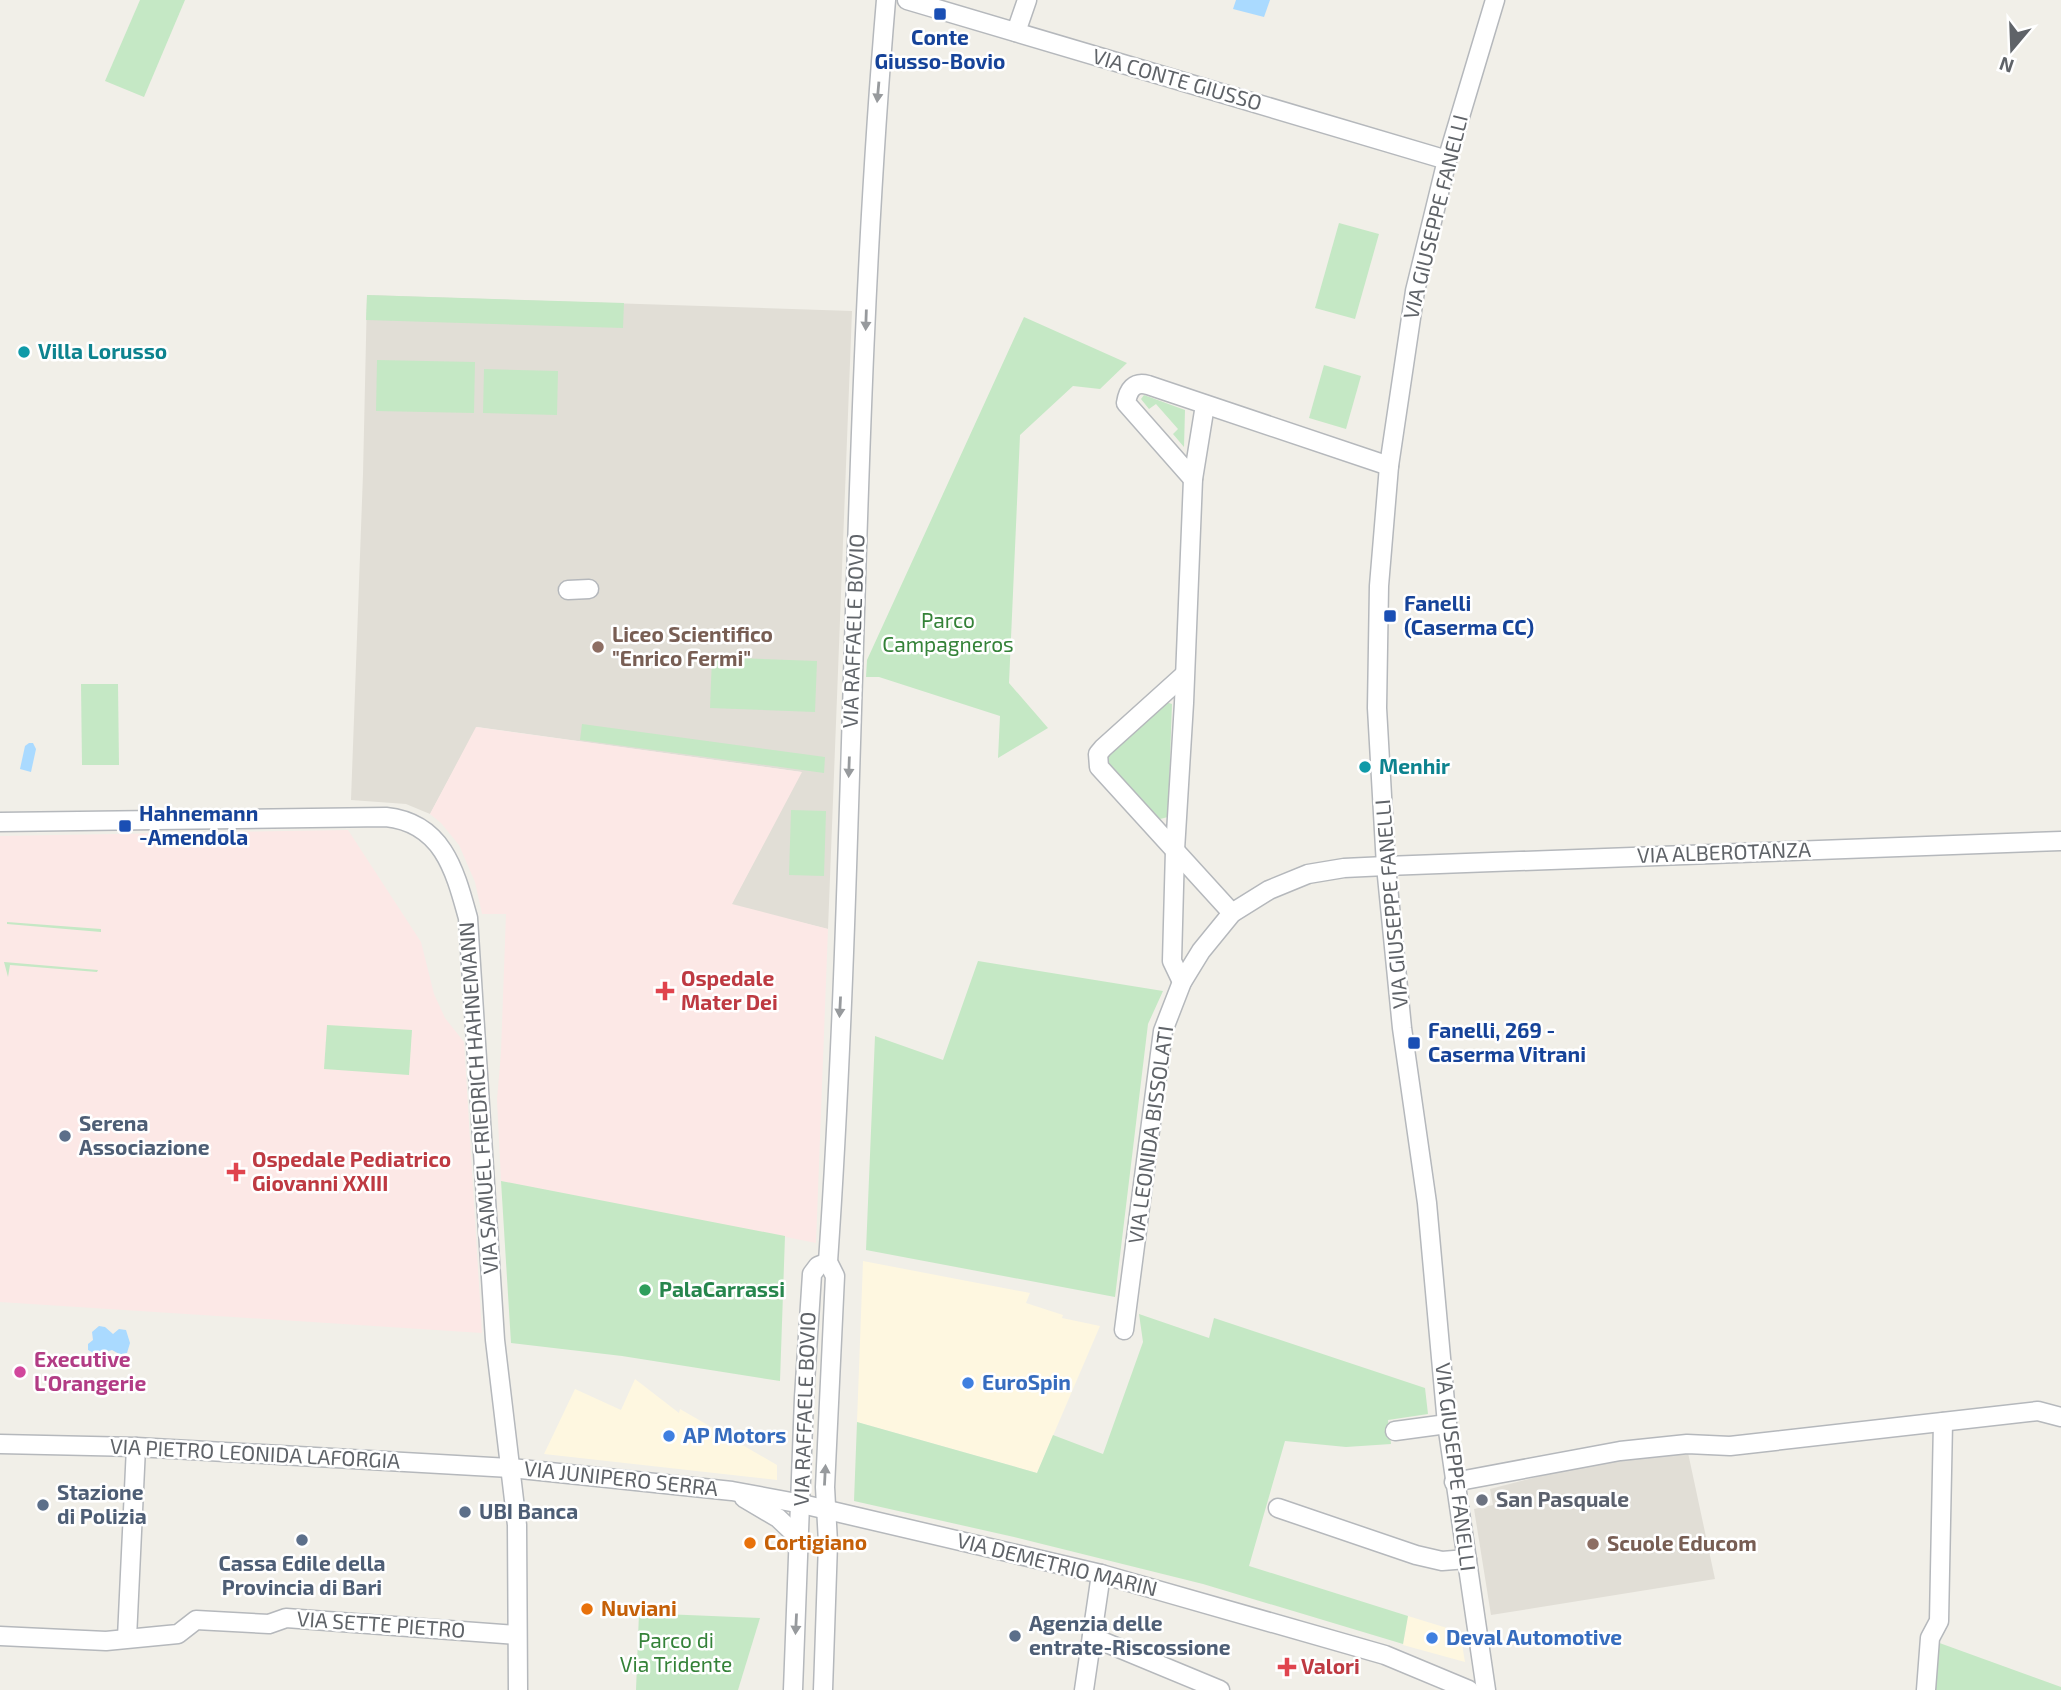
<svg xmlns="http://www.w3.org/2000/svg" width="2061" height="1690" viewBox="0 0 2061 1690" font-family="'Exo 2',sans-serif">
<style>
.commercial{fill:#fef7e0}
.education{fill:#e1ded6}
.medical{fill:#fce8e6}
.green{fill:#c5e8c5}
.water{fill:#aadaff}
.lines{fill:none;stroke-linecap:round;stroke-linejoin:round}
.minor-casing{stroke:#b5b8bc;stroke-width:21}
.minor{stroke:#fff;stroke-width:18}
.oneway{fill:#979a9d}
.transit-dot{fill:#1a4fb4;stroke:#fff;stroke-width:2.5}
.culture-dot{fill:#0f9aa8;stroke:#fff;stroke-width:2.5}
.education-dot{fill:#8d6e63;stroke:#fff;stroke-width:2.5}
.health-dot{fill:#e0444e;stroke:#fff;stroke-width:2.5}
.service-dot{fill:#5c6f8a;stroke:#fff;stroke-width:2.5}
.leisure-dot{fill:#2e9e5b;stroke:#fff;stroke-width:2.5}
.hotel-dot{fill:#d1479c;stroke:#fff;stroke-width:2.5}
.shop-dot{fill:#3f7fe0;stroke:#fff;stroke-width:2.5}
.worship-dot{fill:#6b7280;stroke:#fff;stroke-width:2.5}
.food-dot{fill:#e8710a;stroke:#fff;stroke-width:2.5}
.labels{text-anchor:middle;stroke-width:5;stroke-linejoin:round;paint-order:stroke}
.transit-label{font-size:21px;font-weight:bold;fill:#164399;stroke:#fff;text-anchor:start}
.street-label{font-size:21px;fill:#5f6368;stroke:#fff}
.culture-label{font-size:21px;font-weight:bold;fill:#0d838f;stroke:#fff;text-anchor:start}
.park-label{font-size:21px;fill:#348238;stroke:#fff}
.education-label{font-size:21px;font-weight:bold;fill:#785e54;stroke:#fff;text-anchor:start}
.health-label{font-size:21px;font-weight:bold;fill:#be3a42;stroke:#fff;text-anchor:start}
.service-label{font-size:21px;font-weight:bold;fill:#4e5e75;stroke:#fff;text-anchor:start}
.leisure-label{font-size:21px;font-weight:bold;fill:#27864d;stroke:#fff;text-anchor:start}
.hotel-label{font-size:21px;font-weight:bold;fill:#b23c85;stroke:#fff;text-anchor:start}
.shop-label{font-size:21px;font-weight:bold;fill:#366cbe;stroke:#fff;text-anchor:start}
.worship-label{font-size:21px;font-weight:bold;fill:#5b616d;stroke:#fff;text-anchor:start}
.food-label{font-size:21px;font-weight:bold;fill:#c56008;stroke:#fff;text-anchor:start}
</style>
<rect width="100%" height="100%" fill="#f1efe8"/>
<g class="commercial">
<path d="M863,1261l167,32 -4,10 37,12 -1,3 38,8 -63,147 -180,-51z"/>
<path d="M635,1379l44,34 1,-4 97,56v15l-233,-26 31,-65 46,21z"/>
<path d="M1408,1616l52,16 5,30 -62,-17z"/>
</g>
<g class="education">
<path d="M367,295l485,16 -24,618 -97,-24 70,-133 -324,-45 -47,87 -24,-10 -55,-4 12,-326z"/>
<path d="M1687,1448l28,131 -224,36 -17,-106 19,-4 -3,-16 141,-36z"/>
</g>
<g class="medical">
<path d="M476,727l326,45 -70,132 96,25 -12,314 -315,-62 -4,-81 4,-48 5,-138h-24l-7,-32 -16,-37 -18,-22 -11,-9z"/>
<path d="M348,830l73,112 13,52 11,24 19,24 18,291 -482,-31v-466z"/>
</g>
<g class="green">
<path d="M140,0h45l-41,97 -39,-16z"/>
<path d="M1339,223l40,11 -24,85 -40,-11z"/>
<path d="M367,295l257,8 -1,25 -257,-8z"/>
<path d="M1024,317l103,46 -27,26 -27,-3 -53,49 -11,248 39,45 -50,30 2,-42 -121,-39h-13l1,-17z"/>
<path d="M377,360l98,2 -1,51 -98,-2z"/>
<path d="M1324,365l37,11 -15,53 -37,-11z"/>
<path d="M484,369l74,2 -1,44 -74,-2z"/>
<path d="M1144,395l41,15 -1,37 -11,-13 5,-5 -22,-25 -7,5 -8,-10z"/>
<path d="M712,657l105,4 -2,51 -105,-4z"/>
<path d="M81,684h37l1,81h-37z"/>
<path d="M1166,702l6,2 -4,113 -8,2 -53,-57v-5z"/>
<path d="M582,724l243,33 -1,16 -244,-33z"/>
<path d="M791,810l35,1 -2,65 -35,-1z"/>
<path d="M7,922l94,7v3l-94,-8z"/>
<path d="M978,961l185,30 -15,33 -33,273 -249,-47 9,-214 68,24z"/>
<path d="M4,962l94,8 -1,2 -87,-7 -2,12z"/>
<path d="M327,1025l85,5 -3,45 -85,-6z"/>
<path d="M501,1181l284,55 -5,145 -158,-25 -111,-13z"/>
<path d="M1139,1314l70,24 5,-20 211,70 3,26 -40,6 3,24 -45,3 -61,-6 -36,125 159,50 -5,28 -200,-60 -189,-47 -160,-36 3,-79 180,51 16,-38 50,19 40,-112z"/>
<path d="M639,1613l121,5 -22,72h-102z"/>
<path d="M1934,1641l127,46v3h-132z"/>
</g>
<g class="water">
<path d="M1236,0h34l-6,17 -31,-8z"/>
<path d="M29,743h4l3,6 -5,23 -11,-3 5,-23z"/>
<path d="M99,1326l6,1 8,7 6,-5 7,1 4,13 -3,10 -6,2 -9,-5 -15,5 -9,-5v-6l5,-4 -1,-8z"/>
</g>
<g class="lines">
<g class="minor-casing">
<g id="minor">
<path d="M907,0l540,160"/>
<path d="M1016,32l11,-32"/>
<path d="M1193,479l-67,-76c2,-13 8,-22 22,-18l241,81"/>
<path d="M568,590l21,-1"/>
<path d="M1184,675l-81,73 -5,6 1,13 133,146"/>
<path d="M0,822l386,-5c57,6 69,54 82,101l27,422 22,185 1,165"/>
<path d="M1182,982l-10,-21 3,-111 9,-147 9,-224 12,-74"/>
<path d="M1124,1330l39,-299 19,-49 19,-31 31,-38 37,-23 39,-16 36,-6 42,-2 675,-25"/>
<path d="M1395,1431l52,-7"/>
<path d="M0,1444l136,3 375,21 221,23 70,13 299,70 284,81 84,35"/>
<path d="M1454,1482l166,-31 67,-7 43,2 308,-35 23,6"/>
<path d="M744,1498l34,20 21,20"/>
<path d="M1278,1508l138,47 26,6 25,-2"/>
<path d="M0,1636l106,5 72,-7 18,-14 73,4 17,-6 230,17"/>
<path d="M1092,1637l128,53"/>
<path d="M127,1638l9,-191"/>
<path d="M793,1690l11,-292 8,-124 6,-8 10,-4"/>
<path d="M823,1690l5,-147 -3,-56 10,-211 -7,-14c29,-420 22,-842 58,-1262"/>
<path d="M1084,1690l17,-116"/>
<path d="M1486,1690l-39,-266 -20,-221 -25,-175 -16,-162 -9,-158 2,-122 10,-120 26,-175 32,-131 48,-160"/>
<path d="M1926,1690l4,-52 9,-17 4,-199"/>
</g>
</g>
<use href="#minor" class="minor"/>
</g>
<defs><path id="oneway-solid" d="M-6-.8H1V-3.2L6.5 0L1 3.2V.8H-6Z" transform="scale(1.75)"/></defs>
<g class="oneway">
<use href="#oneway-solid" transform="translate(878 92) rotate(95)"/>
<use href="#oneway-solid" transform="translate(866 320) rotate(92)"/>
<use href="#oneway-solid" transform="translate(849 767) rotate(92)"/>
<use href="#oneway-solid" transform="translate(840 1007) rotate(93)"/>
<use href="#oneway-solid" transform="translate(825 1475) rotate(-87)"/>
<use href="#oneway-solid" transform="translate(796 1624) rotate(93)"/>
</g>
<g class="transit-dot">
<rect x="933" y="7" width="14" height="14" rx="3.5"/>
<rect x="1383" y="609" width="14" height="14" rx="3.5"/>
<rect x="118" y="819" width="14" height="14" rx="3.5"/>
<rect x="1407" y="1036" width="14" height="14" rx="3.5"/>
</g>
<g class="culture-dot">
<circle cx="24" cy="352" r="7"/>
<circle cx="1365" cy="767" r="7"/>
</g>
<g class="education-dot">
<circle cx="598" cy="647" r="7"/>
<circle cx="1593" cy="1544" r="7"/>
</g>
<g class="health-dot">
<path d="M661.5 980.5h7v7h7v7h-7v7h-7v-7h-7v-7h7z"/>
<path d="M232.5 1161.5h7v7h7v7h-7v7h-7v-7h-7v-7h7z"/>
<path d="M1283.5 1656.5h7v7h7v7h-7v7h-7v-7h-7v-7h7z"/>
</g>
<g class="service-dot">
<circle cx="65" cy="1136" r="7"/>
<circle cx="43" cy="1505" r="7"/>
<circle cx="465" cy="1512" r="7"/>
<circle cx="302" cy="1540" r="7"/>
<circle cx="1015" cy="1636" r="7"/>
</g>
<circle class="leisure-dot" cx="645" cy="1290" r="7"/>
<circle class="hotel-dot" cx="20" cy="1372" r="7"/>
<g class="shop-dot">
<circle cx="968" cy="1383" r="7"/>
<circle cx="669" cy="1436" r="7"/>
<circle cx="1432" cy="1638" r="7"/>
</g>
<circle class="worship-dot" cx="1482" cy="1500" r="7"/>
<g class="food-dot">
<circle cx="750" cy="1543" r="7"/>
<circle cx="587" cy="1609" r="7"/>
</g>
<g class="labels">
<g class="transit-label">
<text x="940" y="45" text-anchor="middle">Conte<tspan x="940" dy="24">Giusso-Bovio</tspan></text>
<text x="1404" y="611">Fanelli<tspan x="1404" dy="24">(Caserma CC)</tspan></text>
<text x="139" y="821">Hahnemann<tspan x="139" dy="24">-Amendola</tspan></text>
<text x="1428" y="1038">Fanelli, 269 -<tspan x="1428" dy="24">Caserma Vitrani</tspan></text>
</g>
<g class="street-label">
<text transform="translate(1177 80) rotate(16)" y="7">VIA CONTE GIUSSO</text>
<text transform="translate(1436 217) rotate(-76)" y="7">VIA GIUSEPPE FANELLI</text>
<text transform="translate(854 631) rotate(-88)" y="7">VIA RAFFAELE BOVIO</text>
<text transform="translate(1724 853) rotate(-2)" y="7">VIA ALBEROTANZA</text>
<text transform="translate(1392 904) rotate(-95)" y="7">VIA GIUSEPPE FANELLI</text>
<text transform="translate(479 1098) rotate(-94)" y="7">VIA SAMUEL FRIEDRICH HAHNEMANN</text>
<text transform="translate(1151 1135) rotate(-82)" y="7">VIA LEONIDA BISSOLATI</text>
<text transform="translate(805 1409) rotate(-88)" y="7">VIA RAFFAELE BOVIO</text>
<text transform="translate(255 1454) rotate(3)" y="7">VIA PIETRO LEONIDA LAFORGIA</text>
<text transform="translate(1455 1467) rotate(83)" y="7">VIA GIUSEPPE FANELLI</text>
<text transform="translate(621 1479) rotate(6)" y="7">VIA JUNIPERO SERRA</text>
<text transform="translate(1057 1565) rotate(14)" y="7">VIA DEMETRIO MARIN</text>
<text transform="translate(381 1625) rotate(4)" y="7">VIA SETTE PIETRO</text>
</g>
<g class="culture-label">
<text x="38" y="359">Villa Lorusso</text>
<text x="1379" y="774">Menhir</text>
</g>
<g class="park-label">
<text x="948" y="628">Parco<tspan x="948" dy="24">Campagneros</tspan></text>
<text x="676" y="1648">Parco di<tspan x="676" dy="24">Via Tridente</tspan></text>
</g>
<g class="education-label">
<text x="612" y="642">Liceo Scientifico<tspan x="612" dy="24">"Enrico Fermi"</tspan></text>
<text x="1607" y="1551">Scuole Educom</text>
</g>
<g class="health-label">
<text x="681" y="986">Ospedale<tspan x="681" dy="24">Mater Dei</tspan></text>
<text x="252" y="1167">Ospedale Pediatrico<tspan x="252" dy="24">Giovanni XXIII</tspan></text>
<text x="1301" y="1674">Valori</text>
</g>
<g class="service-label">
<text x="79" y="1131">Serena<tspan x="79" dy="24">Associazione</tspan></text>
<text x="57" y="1500">Stazione<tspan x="57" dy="24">di Polizia</tspan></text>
<text x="479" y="1519">UBI Banca</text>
<text x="302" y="1571" text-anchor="middle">Cassa Edile della<tspan x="302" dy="24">Provincia di Bari</tspan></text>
<text x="1029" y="1631">Agenzia delle<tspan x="1029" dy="24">entrate-Riscossione</tspan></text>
</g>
<g class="leisure-label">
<text x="659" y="1297">PalaCarrassi</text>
</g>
<g class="hotel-label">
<text x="34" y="1367">Executive<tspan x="34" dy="24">L'Orangerie</tspan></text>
</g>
<g class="shop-label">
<text x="982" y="1390">EuroSpin</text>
<text x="683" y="1443">AP Motors</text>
<text x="1446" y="1645">Deval Automotive</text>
</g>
<g class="worship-label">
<text x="1496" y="1507">San Pasquale</text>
</g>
<g class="food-label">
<text x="764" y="1550">Cortigiano</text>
<text x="601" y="1616">Nuviani</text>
</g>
</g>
<g transform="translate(2012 49) rotate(199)" stroke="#ffffff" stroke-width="5" paint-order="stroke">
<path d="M0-5L12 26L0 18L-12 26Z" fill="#5f6368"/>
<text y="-10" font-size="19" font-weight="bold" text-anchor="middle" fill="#5f6368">N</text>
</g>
</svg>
